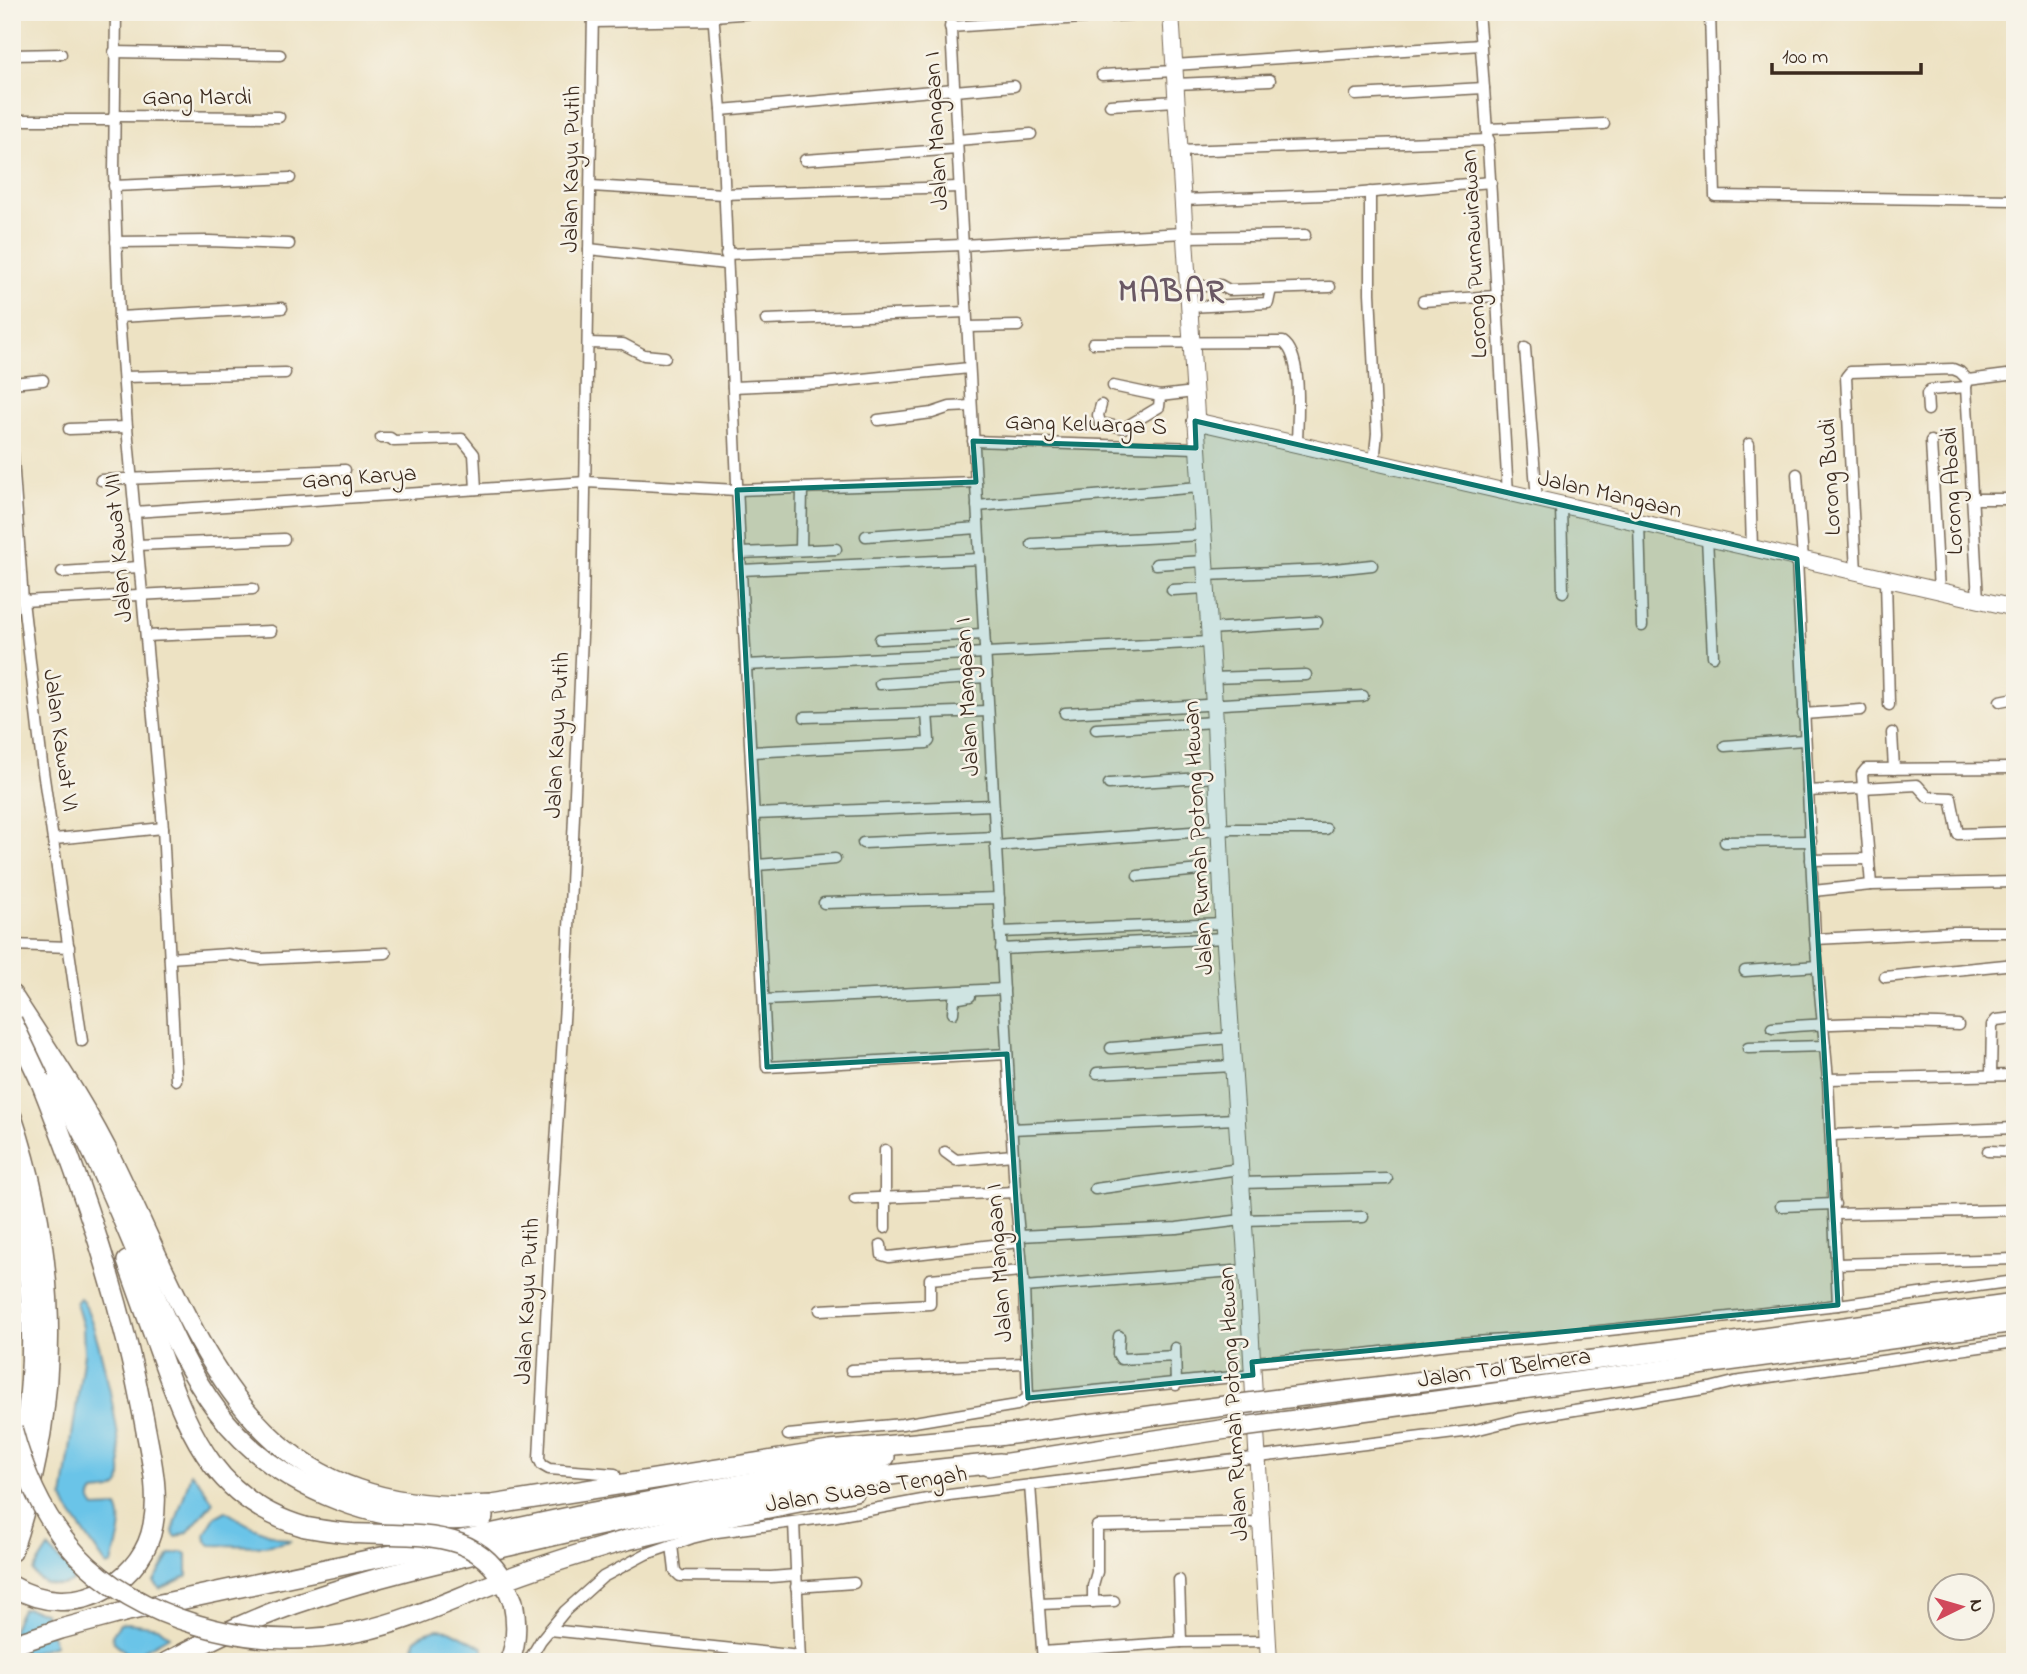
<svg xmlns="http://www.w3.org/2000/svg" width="2027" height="1674" viewBox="0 0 2027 1674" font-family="'Indie Flower',sans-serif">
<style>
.water{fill:#6ac4e8;stroke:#527783;stroke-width:2}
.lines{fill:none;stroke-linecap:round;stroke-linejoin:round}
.street-casing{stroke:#796a58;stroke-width:13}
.secondary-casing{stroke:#796a58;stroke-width:18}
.highway-casing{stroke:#796a58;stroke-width:22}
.street{stroke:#fff;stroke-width:10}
.secondary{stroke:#fff;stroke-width:16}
.highway{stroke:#fff;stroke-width:19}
.highway-bridge-casing{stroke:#796a58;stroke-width:22;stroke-linecap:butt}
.highway-bridge{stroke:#fff;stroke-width:19}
.marked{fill:#0f766e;fill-opacity:0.2;stroke:#0f766e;stroke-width:5;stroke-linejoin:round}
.labels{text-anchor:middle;stroke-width:5;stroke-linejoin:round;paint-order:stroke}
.street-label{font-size:24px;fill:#3b2a1e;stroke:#f7f3e8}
.district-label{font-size:32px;font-weight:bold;letter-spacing:2px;fill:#6a5864;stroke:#f7f3e8}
</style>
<rect width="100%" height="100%" fill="#f7f3e8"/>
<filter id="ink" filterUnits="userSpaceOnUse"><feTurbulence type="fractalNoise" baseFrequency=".0143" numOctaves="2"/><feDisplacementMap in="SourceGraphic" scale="14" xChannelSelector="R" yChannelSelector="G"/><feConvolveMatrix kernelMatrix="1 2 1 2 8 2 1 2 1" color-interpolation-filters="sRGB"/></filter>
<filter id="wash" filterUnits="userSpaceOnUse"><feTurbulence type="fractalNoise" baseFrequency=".00686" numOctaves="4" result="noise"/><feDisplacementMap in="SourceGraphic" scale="28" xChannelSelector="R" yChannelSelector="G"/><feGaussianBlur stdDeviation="1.57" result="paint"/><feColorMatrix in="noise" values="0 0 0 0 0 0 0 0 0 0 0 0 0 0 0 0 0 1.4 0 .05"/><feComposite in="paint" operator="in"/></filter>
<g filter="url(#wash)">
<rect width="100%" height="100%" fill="#ede2c3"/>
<g class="water">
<path d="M80,1298c16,12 50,172 39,187 -5,7 -18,6 -25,7 -5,6 -4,10 1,16l22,-1c9,18 -1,38 -5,57l-5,2 -40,-58 -4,-10 21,-145 -1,-26 -7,-24z"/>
<path d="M191,1473c3,1 19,24 22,29l-25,30 -11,5 -3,-2 -1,-4z"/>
<path d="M226,1511c20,15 41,23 65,30l-26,5 -54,-1 -5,-4 -1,-7 10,-17z"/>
<path d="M48,1548l11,12 19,14c-7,17 -38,14 -45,-3z"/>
<path d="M183,1552l4,2v22l-27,13 -6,-7 16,-27z"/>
<path d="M27,1608l17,4 11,33 -36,11c-10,-19 -7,-29 3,-47z"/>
<path d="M128,1623l30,4 11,9c-12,8 -27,13 -37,22l-19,-17 -1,-6 8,-11z"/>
<path d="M437,1629l13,1 33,17v11l-4,4h-61c-8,-24 -4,-26 19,-33z"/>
</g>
</g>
<g filter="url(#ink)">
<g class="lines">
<g class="street-casing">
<g id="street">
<path d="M116,12l-2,159 5,146 8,110 36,401 13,252"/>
<path d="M593,12l-10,601 -16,361 -16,246 -12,239 3,6 7,4 66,5"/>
<path d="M713,12l8,98 19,443 27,514 240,-13"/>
<path d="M950,12l65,1180 9,95 4,111"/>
<path d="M1478,12c14,160 20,321 30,481"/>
<path d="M1710,12l5,184 300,4"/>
<path d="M713,16l54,-4"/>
<path d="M593,22l121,-2"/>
<path d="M950,27l221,-15"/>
<path d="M114,52l166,3"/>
<path d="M12,55l49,-1"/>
<path d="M1174,65l307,-20"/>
<path d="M1102,75l72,-4"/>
<path d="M1175,84l95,-4"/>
<path d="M954,91l60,-5"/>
<path d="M1356,95l128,-7"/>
<path d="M1110,105l66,-4"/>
<path d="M721,110l233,-21"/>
<path d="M114,116l165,1"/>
<path d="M12,120h102"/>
<path d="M1488,129l116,-5"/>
<path d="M957,140l74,-6"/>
<path d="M1179,151l310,-11"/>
<path d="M805,160l152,-11"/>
<path d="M114,186l176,-8"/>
<path d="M591,186l132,8 236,-7"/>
<path d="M1370,192v101l7,140 -3,30"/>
<path d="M1182,200l169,-6 140,-12"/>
<path d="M1185,237l120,-2"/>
<path d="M116,242l93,-1 80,3"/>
<path d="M589,249l137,15"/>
<path d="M726,254l236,-9 222,-12"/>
<path d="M1187,287l33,-2 9,5 101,-3"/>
<path d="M1423,301l72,-5"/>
<path d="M1189,307l79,-4 3,-14"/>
<path d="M119,317l163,-9"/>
<path d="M766,320l200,-8"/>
<path d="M967,327l51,-1"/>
<path d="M588,343l35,1 21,11 21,2"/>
<path d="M1093,343l190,-1c21,14 14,79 14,103"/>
<path d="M1525,348l12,152"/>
<path d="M124,377l161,-4"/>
<path d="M1968,380l-2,7 12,213"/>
<path d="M1968,380l47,-6"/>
<path d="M12,383l31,-3"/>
<path d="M1113,386l47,10 34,-4"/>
<path d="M733,387l90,-4 146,-15"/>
<path d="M1101,405l-3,10 2,8 24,5 35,-21 1,-11"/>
<path d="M1928,410l-1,-16 3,-4 36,-3"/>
<path d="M878,420l54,-7 18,-6 21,-1"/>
<path d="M69,429l58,-2"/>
<path d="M381,438h9l4,3 68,-2 12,15 2,35"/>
<path d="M973,441l223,7"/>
<path d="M1931,441l8,150"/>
<path d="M12,444l11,157 19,163 40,277"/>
<path d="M1749,444l3,105"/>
<path d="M1797,474l6,86"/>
<path d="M101,480l244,-10"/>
<path d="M1972,499h43"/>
<path d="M1561,505l2,87"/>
<path d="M977,506l222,-19"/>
<path d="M134,512l452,-30 151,8 239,-8"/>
<path d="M1639,523l3,103"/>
<path d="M866,536l112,-8"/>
<path d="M1707,538l6,118"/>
<path d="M1032,544l170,-9"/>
<path d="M137,545l147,-6"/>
<path d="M801,550l1,-62"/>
<path d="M740,553l96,-4"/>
<path d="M1156,564l48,-3"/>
<path d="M741,570l239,-11"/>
<path d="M62,572l77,-5"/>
<path d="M1856,572l-10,-195 4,-5 103,-3 7,3 8,8"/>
<path d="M1205,575l120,-5 47,-5"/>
<path d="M1886,579l3,126"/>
<path d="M1172,590l34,-2"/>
<path d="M23,601l230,-12"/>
<path d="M1209,629l108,-7"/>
<path d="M146,636l125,-5"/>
<path d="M880,639l104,-5"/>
<path d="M746,665l463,-23"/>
<path d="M1212,678l94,-3"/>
<path d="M880,684l106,-7"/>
<path d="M2000,701l15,-3"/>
<path d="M1065,713l298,-17"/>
<path d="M1803,714l58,-4"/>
<path d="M805,717l183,-6"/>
<path d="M1096,729l119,-7"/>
<path d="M1892,733l2,36"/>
<path d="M1725,746l79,-6"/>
<path d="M751,752l176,-9 2,-2 -2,-29"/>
<path d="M1109,784l107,-7"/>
<path d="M1808,791l109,-6 11,12 23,1 7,36 57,-2"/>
<path d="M754,814l239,-9"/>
<path d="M55,839l108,-11"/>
<path d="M1725,842l86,-1"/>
<path d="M863,843l132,-6"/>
<path d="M996,846l237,-17h93"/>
<path d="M1811,860l58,-1"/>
<path d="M757,865l78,-6"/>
<path d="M1138,876l83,-8"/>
<path d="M1871,885l-9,-111 4,-5 149,-1"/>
<path d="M1813,891l58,-6 144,-3"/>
<path d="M824,903l175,-5"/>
<path d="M1000,932l224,-9"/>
<path d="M1815,939l139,-7h61"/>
<path d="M13,945l56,2"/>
<path d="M1001,949l224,-11"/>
<path d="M170,958l58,-4 33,5 125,-6"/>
<path d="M1745,971l73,-5"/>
<path d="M1885,977l130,-13"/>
<path d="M764,1000l240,-11"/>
<path d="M953,1013l1,-14 16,-3"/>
<path d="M1772,1028c62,-6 124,-6 186,-3"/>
<path d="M1111,1048l120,-10"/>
<path d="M1748,1048l77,-2"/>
<path d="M1097,1073l136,-7"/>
<path d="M1991,1075l1,-50 4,-5 19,-2"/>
<path d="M1828,1079l187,-4"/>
<path d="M1011,1129l225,-10"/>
<path d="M1831,1135l184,-7"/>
<path d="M1988,1151l27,1"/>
<path d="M945,1152l11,8 57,-5"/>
<path d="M1240,1183l147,-4"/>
<path d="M1095,1189l144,-20"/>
<path d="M855,1199l160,-7"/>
<path d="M1781,1206l54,-2"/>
<path d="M1835,1214l180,-4"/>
<path d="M885,1228v-78"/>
<path d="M1020,1236l157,-8 65,-8 121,-3"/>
<path d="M881,1245l1,10 7,2 130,-15"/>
<path d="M1837,1264l178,-5"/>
<path d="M1024,1287l223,-17"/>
<path d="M1838,1305l177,-24"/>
<path d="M820,1310l110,-6v-25l91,-8"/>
<path d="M1119,1336l-1,18 3,5 54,-3"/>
<path d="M1175,1348l1,37"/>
<path d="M1252,1362l112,-8 95,-11 77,-5 302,-33 -10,-226 -13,-140 -18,-380"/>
<path d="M851,1370l174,-7"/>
<path d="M788,1435l114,-11 115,-19 11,-7 7,-1 218,-22"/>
<path d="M1030,1485l13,177"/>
<path d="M794,1522l6,140"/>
<path d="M672,1545l3,26 5,5 91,1 25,-2"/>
<path d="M1179,1580l2,62"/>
<path d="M796,1587l58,-4"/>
<path d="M1093,1602v-16l4,-14v-46l163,-4"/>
<path d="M1040,1604l74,-3"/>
<path d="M550,1630l250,26"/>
<path d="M1043,1652l138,-10 87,-1"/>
<path d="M528,1662l13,-22 24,-29 38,-34 43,-23 46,-16 25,-6 114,-15 118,-22 522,-64 48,-12 191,-31 24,-6 281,-40"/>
<path d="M1023,1662l20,-1"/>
</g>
</g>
<g class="secondary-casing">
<g id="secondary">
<path d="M1171,12l44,710 8,193 24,355 22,392"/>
<path d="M1195,421l820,187"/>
</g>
</g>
<g class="highway-casing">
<g id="highway">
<path d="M12,995c37,57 74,111 104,173 88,182 133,351 376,337l338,-54 180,-17"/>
<path d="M32,1053c53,68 82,148 116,226 43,101 80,179 190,221 46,18 96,24 145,17"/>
<path d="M12,1117c49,146 49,289 0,434"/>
<path d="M12,1181c25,104 27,211 0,315"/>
<path d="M127,1261c12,33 24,67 36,100 28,78 56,141 142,166"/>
<path d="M1279,1399l418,-52 318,-43"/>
<path d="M1281,1422l734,-100"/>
<path d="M997,1436l228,-30"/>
<path d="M988,1466l239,-37"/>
<path d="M627,1540l106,-25 122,-24"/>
<path d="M12,1586c30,18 66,20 96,2 23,-15 40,-35 45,-63 7,-34 -3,-71 -9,-105 -22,-117 -60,-229 -104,-340"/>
<path d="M12,1645l49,-16 67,-18 460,-98 297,-56"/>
<path d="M167,1662c48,-25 95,-48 146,-64 74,-25 150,-41 226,-59 152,-35 305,-62 461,-76"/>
<path d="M509,1662c9,-20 8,-40 4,-60"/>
</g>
</g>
<use href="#street" class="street"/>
<use href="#secondary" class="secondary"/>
<use href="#highway" class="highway"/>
<g class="highway-bridge-casing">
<g id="highway-bridge">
<path d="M12,1021l28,59"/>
<path d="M1225,1406l54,-7"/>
<path d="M12,1428c28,105 82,166 186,197 54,16 108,19 163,6 47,-10 90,-31 135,-48 43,-17 86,-30 131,-43"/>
<path d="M1227,1429l54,-7"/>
<path d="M305,1527c21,4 42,7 64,7 63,1 119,-2 144,68"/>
</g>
</g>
<use href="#highway-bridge" class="highway-bridge"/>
</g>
</g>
<path class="marked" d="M1195,421l602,138 41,746 -586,57 1,13 -225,23 -21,-344 -240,13 -30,-577 239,-8 -3,-41 223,7z"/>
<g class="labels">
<g class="street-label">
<text x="197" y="104">Gang Mardi</text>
<text transform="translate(935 131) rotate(-93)" y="8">Jalan Mangaan I</text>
<text transform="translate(570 169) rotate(-89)" y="8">Jalan Kayu Putih</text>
<text transform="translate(1473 254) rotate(-93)" y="8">Lorong Purnawirawan</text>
<text transform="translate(1086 423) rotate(2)" y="8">Gang Keluarga S</text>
<text transform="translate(359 476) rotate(-4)" y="8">Gang Karya</text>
<text transform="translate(1829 477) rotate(-93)" y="8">Lorong Budi</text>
<text transform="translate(1951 491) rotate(-93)" y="8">Lorong Abadi</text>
<text transform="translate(1610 493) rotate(13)" y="8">Jalan Mangaan</text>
<text transform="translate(117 548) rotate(-95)" y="8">Jalan Kawat VII</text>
<text transform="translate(966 697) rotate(-93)" y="8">Jalan Mangaan I</text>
<text transform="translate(556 735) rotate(-87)" y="8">Jalan Kayu Putih</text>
<text transform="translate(62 740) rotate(82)" y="8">Jalan Kawat VI</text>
<text transform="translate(1197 838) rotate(-93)" y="8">Jalan Rumah Potong Hewan</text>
<text transform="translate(998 1263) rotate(-94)" y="8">Jalan Mangaan I</text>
<text transform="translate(526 1301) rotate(-87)" y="8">Jalan Kayu Putih</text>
<text transform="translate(1504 1367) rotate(-8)" y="8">Jalan Tol Belmera</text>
<text transform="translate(1232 1404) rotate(-93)" y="8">Jalan Rumah Potong Hewan</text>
<text transform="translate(866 1488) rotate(-9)" y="8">Jalan Suasa Tengah</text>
</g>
<g class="district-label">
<text x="1172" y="301">MABAR</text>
</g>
</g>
<rect width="2027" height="1674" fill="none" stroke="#f7f3e8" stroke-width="42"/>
<g transform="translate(1961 1607) rotate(85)"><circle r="33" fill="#f7f3e8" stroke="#aca397" stroke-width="2"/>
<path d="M0-5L12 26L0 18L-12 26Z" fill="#d1495b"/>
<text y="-10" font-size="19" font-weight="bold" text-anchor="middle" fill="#3b2a1e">N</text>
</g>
<path d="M1772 63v10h149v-10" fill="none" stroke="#3b2a1e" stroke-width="3.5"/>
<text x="1782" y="63" font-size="21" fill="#3b2a1e" stroke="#f7f3e8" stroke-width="5" paint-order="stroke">100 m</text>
</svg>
